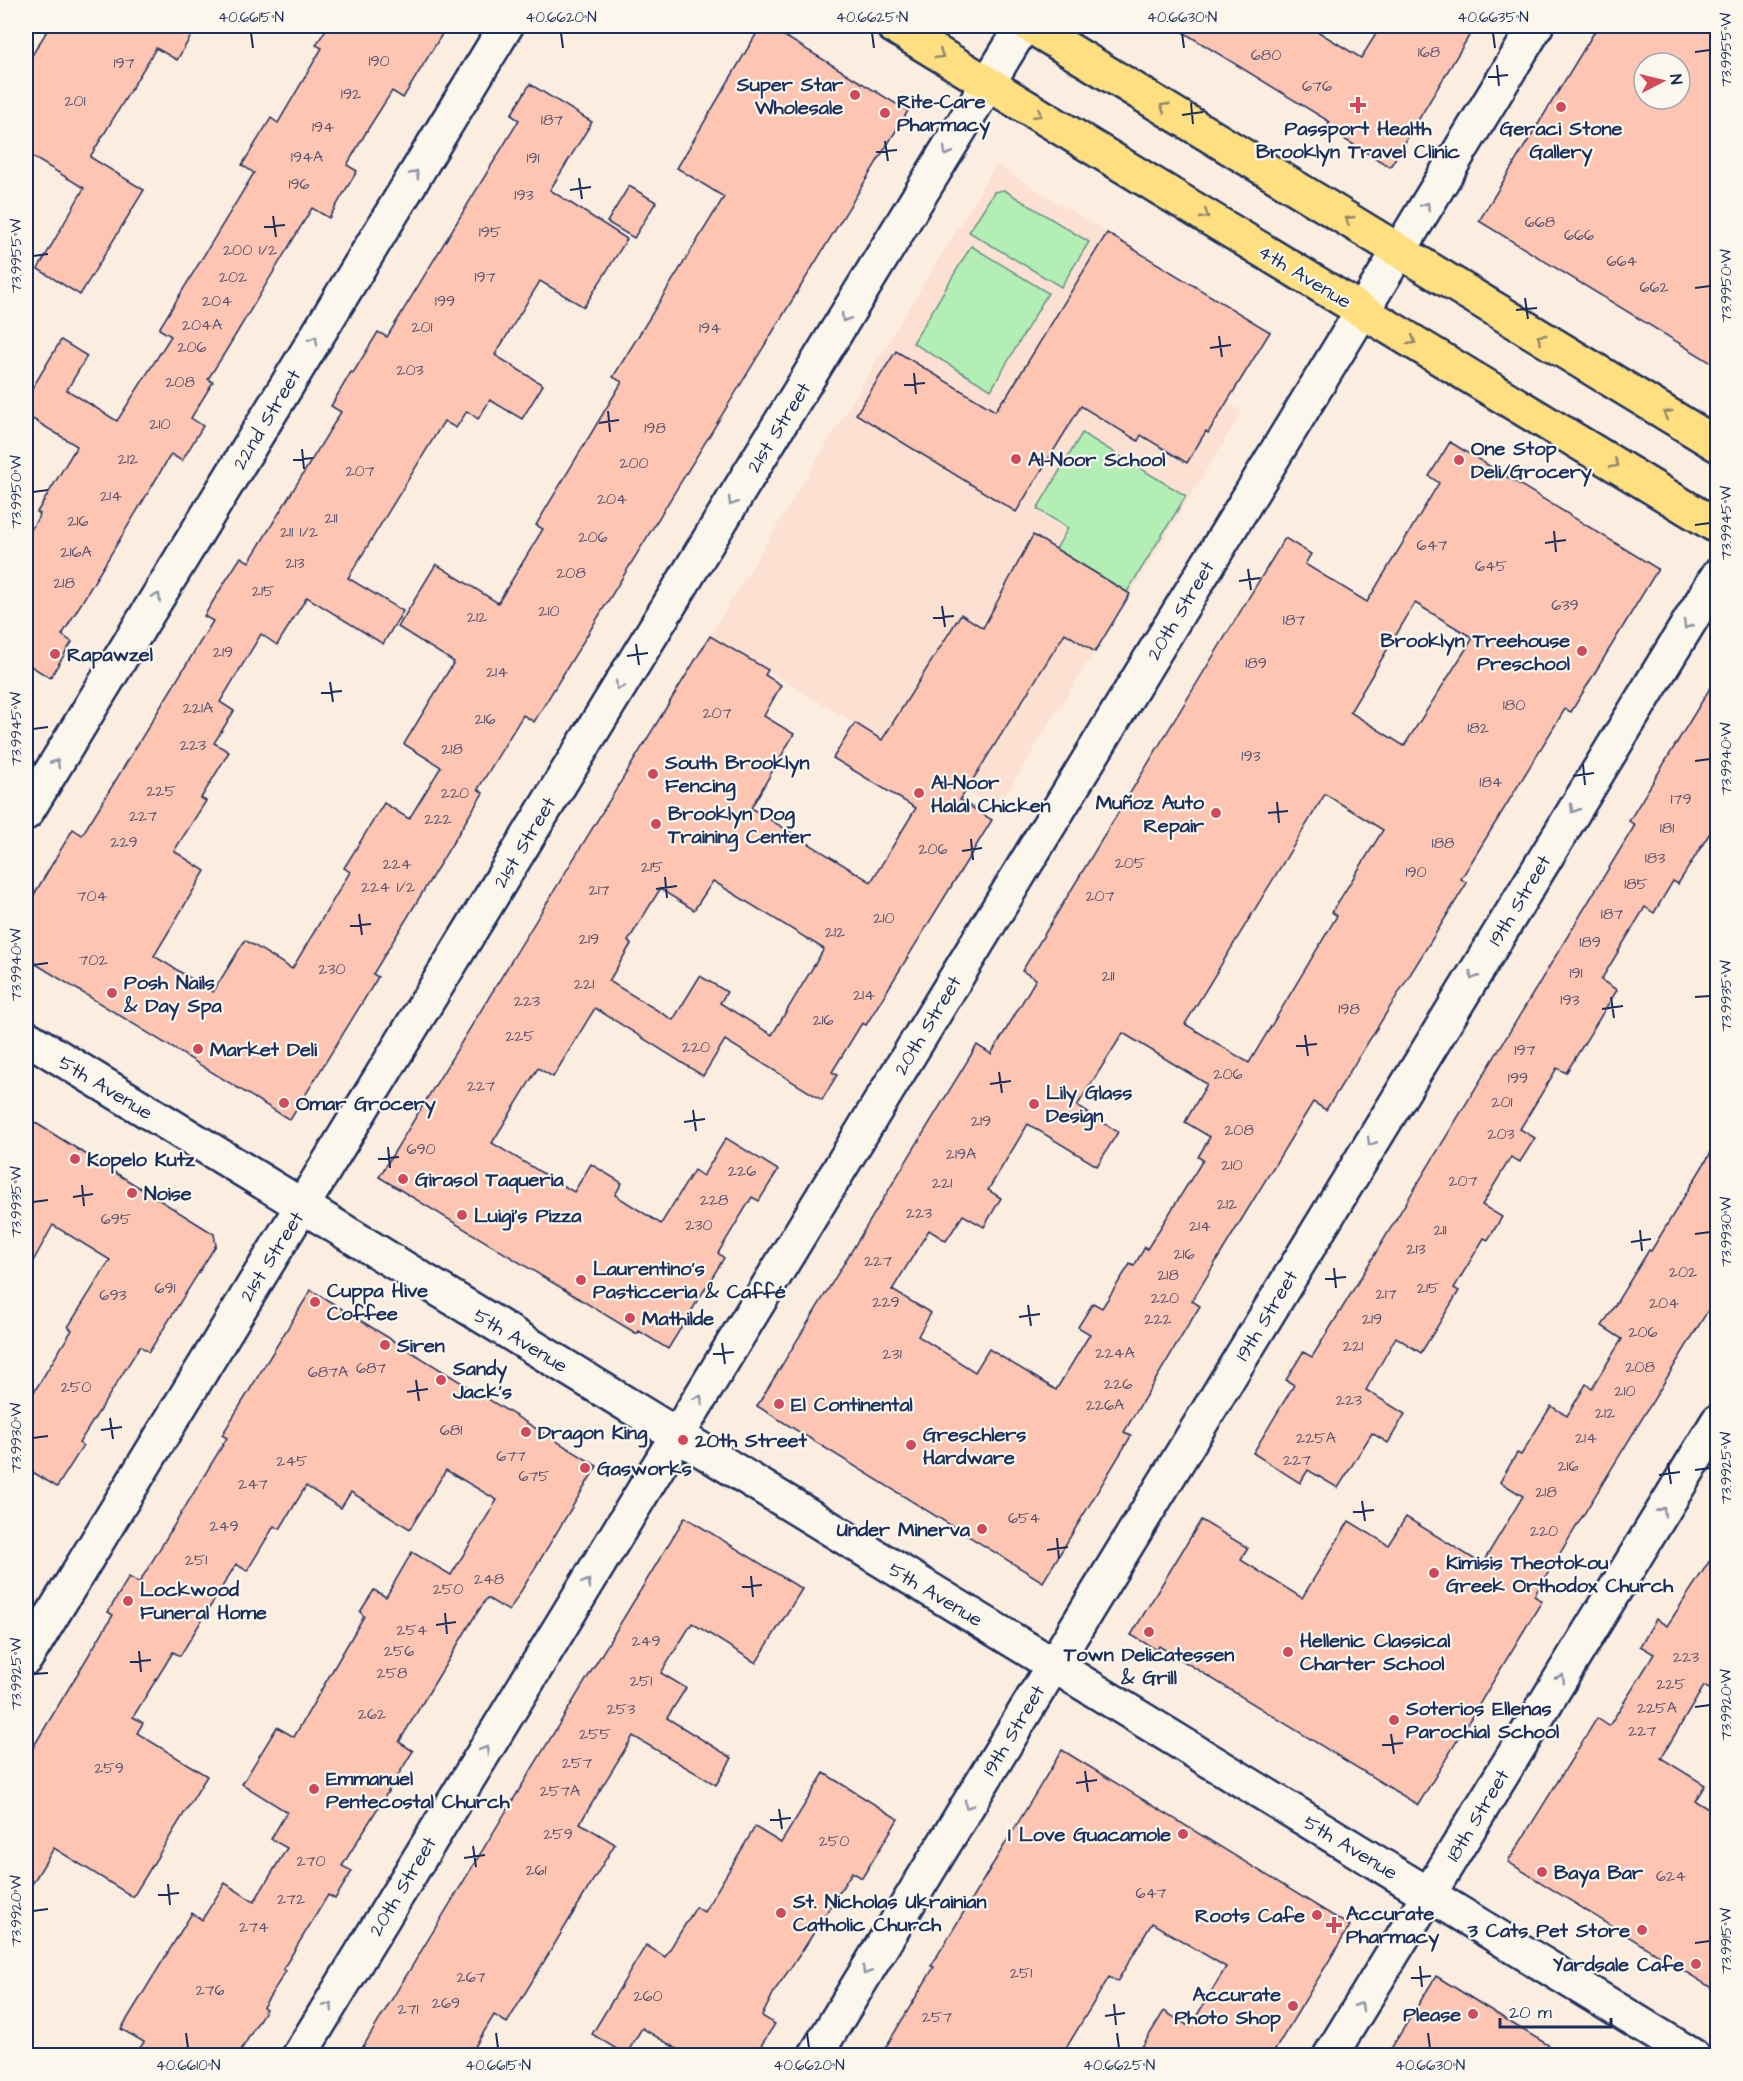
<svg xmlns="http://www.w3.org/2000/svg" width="1743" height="2081" viewBox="0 0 1743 2081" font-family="'Architects Daughter',sans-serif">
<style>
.built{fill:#fce1d2}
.green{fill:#b3efb4;stroke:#678f89;stroke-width:1.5}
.building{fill:#fdc5b2;stroke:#1b2f5e;stroke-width:1.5;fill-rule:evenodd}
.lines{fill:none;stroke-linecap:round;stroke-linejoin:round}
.street-casing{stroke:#1b2f5e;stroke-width:38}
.secondary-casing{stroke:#1b2f5e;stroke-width:38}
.primary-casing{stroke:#1b2f5e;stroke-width:38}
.street{stroke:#fbf7ec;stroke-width:33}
.secondary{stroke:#fbf7ec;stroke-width:33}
.primary{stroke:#ffdf80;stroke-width:33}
.oneway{stroke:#8d876f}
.oneway2{stroke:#8b93a5}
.ticks{fill:none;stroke:#1b2f5e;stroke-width:2}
.poi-dot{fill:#d1495b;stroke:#fbf7ec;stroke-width:2}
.labels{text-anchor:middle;stroke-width:4.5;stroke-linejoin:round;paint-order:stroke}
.number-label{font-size:16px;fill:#545473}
.poi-label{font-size:20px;font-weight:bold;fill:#1b2f5e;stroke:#fbf7ec;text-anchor:start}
.street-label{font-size:20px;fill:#1b2f5e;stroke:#fbf7ec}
.neatline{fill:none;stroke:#1b2f5e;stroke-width:2}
.ticks-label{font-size:15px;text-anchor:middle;fill:#1b2f5e}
</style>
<rect width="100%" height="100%" fill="#fbede0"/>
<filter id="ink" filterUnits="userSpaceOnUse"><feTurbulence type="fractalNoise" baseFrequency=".0167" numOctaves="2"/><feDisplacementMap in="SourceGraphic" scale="12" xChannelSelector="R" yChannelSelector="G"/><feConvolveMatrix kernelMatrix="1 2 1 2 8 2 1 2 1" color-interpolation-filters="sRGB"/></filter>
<g filter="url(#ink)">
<path class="built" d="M996,165l274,167 -43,70 15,10 -245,397 -287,-173z"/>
<g class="green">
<path d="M1004,190l85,52 -28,45 -92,-55 25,-40z"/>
<path d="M971,246l77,47 -57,97 -78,-47z"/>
<path d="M1082,433l104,63 -59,96 -71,-43 12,-21 -31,-19z"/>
</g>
<g class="building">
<path d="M50,26h147l-20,34 -21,-12 -66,109 54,33 -64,105 -42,-26 46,-81 -58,-35v-88z"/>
<path d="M328,26h119l-44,72 -11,-7 -24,38 -21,36 10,6 -28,47 -17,-10 -88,146 -16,25 5,3 -22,36 12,8 -21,35 -11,-7 -22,37 -87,144 10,7 -22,36 -24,-15v-124l14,-25 -3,-2 40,-66 -51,-31v-16l35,-59 26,16 -20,34 50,31 54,-85 -12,-7 95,-156 -12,-8 29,-47 7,5 44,-75 -6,-3z"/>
<path d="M761,26h7l140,85 -374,611 -11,-7 -45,74 5,4 -110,181 5,3 -88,143 -264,-162v-50l47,-79 9,6 18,-29 113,-185 -9,-5 19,-31 18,-28 8,5 92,-150 -10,-6 20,-34 2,1 25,-41 9,5 132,-217 -8,-5 19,-31 62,38 -42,68 77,49 -43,68 -44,-26 -45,74 48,30 -21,34 -32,-19 -12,19 -11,-8 -11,17 -12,-7 -96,157 55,33 -20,33 -76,-47 -30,48 -16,-11 -41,68 14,9 -20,32 15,9 -28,46 5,3 -32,50 31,20 -51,85 59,36 32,-52 47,29 58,-97 -6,-4 40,-65 25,16 32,-52 -37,-23 50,-82 -56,-35 38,-63 62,39 45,-74 -7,-4 86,-143 -9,-5 111,-180 -47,-29z"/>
<path d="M1173,26h136l52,32 20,-32h94l-85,141 -64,-39 4,-6z"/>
<path d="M1598,26h120v341l-239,-146zM1644,63h36v36h-36z"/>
<path d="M629,186l27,16 -22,36 -27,-16z"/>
<path d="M1107,233l163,99 -62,101 -2,-2 -19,32 -46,-28 -3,6 -57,-35 -65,106 -160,-98 40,-63 99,60 9,-13 1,1z"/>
<path d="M1450,442l208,127 -87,143 -6,-3 -104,170 6,4 -141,227 -13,-8 -76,125 -45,74 8,5 -76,126 7,4 -88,146 -286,-176 220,-361 14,9 16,-26 29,-49 -14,-8 263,-433 26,16 -6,10 62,38 72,-119 -10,-7zM1415,603l58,35 -69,108 -54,-34zM1325,794l58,36 -51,82 5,4 -88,147 -64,-39zM1123,1033l84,51 -22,38 25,15 -12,20 5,3 -56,89 -2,-2 -11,19 -4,-2 -28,44 -9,-5 -15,24 12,7 -34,56 -67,-41 -14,23 -57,-36 13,-23 -39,-23 37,-60 17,11 17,-26 21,12 17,-29 -13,-8 40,-66 69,42 21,-34 -41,-26z"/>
<path d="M1033,535l97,59 -35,58 -30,-19 -105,167 32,20 -126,205 -4,-2 -30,49 5,3 -15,25 -97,-60 -22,36 -108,-68 -42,69 -15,-9 -46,75 82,49 17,-28 31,19 -7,12 46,29 33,-54 9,6 23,-38 52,32 -19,31 -7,-4 -34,56 6,5 -56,91 -29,-18 -2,3 -258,-157 331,-541 58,34 -3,5 16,10 -17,31 30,18 -43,74 120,74 45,-74 -83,-50 22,-35 27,17 79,-126 22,14zM713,881l111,68 -52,86 -52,-32 7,-11 -27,-16 -27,44 -64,-39 22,-37 -3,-3 32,-52 34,21z"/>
<path d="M1718,675v145l-40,64 -5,-3 -19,32 -9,-6 -44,73 16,10 -51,83 -9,-5 -37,61 15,9 -15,24 -9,-5 -29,48 20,12 -14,23 -4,-2 -30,50 5,3 -38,62 -25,-16 -30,53 39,24 -17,29 -16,-10 -34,55 -30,-18 -8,13 -47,-30 41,-68 -8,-5 17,-28 9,5 26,-42 297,-490 -6,-4z"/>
<path d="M26,1117l188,117 2,11 -67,107 -9,-6 -61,97 4,3 -26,41 -31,-19v-63l46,-75 -4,-3 42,-67 -57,-35 -27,49z"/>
<path d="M1718,1141v153l-184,302 8,5 -124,204 -259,-159 -2,4 -26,-15 70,-115 47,28 -7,12 61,38 47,-77 39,24 18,-28 76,47 41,-68 -23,-14 17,-29 4,2 30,-49 16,10 19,-32 6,4 30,-49 -20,-13 47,-76 2,1z"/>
<path d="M311,1290l286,176 -88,145 -22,-13 -14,21 -74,123 14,9 -71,115 10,5 -17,28 -7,-4 -45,74 3,2 -23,36 3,2 -28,46h-103l9,-13 -23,-13 71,-116 10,7 23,-37 29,19 33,-54 -16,-9 16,-27 -45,-28 35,-57 17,10 70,-121 -4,-4 14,-22 12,7 26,-45 39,23 46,-75 -51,-30 -36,59 -59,-37 -10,16 -35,-22 -26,43 -6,-3 -27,45 -11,-7 -56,92 -7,-4 -40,65 10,6 -6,10 70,43 -74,121 -79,-49 -28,46v-135l87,-144 -5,-3 21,-35 10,6 88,-145 -5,-3z"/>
<path d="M685,1517l117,72 -46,74 -64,-40 -31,50 25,15 -19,30 65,40 -16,27 -83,-49 -53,87 35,21 -108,179 -13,-8 -24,40h-112z"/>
<path d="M1718,1548v146l-14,-8 -43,72 44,27 -10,16 23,14v177l-210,-130 89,-144 12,8 29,-46 16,-26 -14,-8 16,-27 11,7z"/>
<path d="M1062,1750l288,176 -78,129h-135l27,-44 26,16 36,-60 -74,-44 -35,59 -8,-5 -47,78h-181l53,-88 -3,-1z"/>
<path d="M824,1773l74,46 -36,59 -10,-6 -51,81 -26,37 -13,26 13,8 -20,31h-68l-45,-27 -16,27 -34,-21 54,-89 19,12 31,-50 8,5 51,-85 26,16z"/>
<path d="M1436,1976l82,51 47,28h-178z"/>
</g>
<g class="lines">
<g class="street-casing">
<g id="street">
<path d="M26,813l480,-787"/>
<path d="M26,1658l997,-1632"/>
</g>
</g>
<g class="secondary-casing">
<g id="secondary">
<path d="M26,1037l1667,1019"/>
<path d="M299,2056l1237,-2030"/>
<path d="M815,2056l903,-1481"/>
<path d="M1330,2056l388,-635"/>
</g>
</g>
<g class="primary-casing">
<g id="primary">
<path d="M893,26l825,501"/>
<path d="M1030,26l688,419"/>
</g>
</g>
<use href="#street" class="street"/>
<use href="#secondary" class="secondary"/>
<use href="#primary" class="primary"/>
</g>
<defs><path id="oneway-chevron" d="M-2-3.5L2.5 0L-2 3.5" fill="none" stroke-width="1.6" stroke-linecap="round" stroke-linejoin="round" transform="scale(1.5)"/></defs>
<g class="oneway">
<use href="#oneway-chevron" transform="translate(940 55) rotate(32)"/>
<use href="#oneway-chevron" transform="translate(1164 107) rotate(-149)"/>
<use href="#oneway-chevron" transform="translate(1038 114) rotate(31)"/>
<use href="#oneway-chevron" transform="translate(1205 215) rotate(31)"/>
<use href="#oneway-chevron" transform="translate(1349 220) rotate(-149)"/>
<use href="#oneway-chevron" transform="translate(1541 338) rotate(-149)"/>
<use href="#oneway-chevron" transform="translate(1412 341) rotate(31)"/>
<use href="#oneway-chevron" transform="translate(1667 414) rotate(-149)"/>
<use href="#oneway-chevron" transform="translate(1615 464) rotate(31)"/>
</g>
<g class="oneway2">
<use href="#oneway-chevron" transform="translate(947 152) rotate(121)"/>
<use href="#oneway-chevron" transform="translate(415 174) rotate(-59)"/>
<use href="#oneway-chevron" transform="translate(1426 206) rotate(-58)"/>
<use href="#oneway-chevron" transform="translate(845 318) rotate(121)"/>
<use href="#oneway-chevron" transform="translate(314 340) rotate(-59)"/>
<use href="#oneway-chevron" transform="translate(732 502) rotate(121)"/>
<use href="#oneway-chevron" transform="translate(157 597) rotate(-59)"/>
<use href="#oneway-chevron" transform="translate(1687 625) rotate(121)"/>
<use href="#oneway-chevron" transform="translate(619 686) rotate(121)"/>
<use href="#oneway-chevron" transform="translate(56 763) rotate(-59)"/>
<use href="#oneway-chevron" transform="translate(1574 809) rotate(121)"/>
<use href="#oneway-chevron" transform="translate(1473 976) rotate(121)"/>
<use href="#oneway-chevron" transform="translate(1371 1142) rotate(121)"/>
<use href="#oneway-chevron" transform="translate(699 1399) rotate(-59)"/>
<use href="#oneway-chevron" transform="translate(1662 1511) rotate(-59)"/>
<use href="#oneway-chevron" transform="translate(587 1583) rotate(-59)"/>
<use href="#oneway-chevron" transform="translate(1561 1678) rotate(-59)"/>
<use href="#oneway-chevron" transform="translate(485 1750) rotate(-59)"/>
<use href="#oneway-chevron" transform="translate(968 1805) rotate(121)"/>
<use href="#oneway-chevron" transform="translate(866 1971) rotate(121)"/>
<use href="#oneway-chevron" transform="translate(329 2006) rotate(-59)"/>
<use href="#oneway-chevron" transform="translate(1360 2006) rotate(-59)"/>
</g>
</g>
<path class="ticks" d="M251,33l2,15M561,33l2,15M872,33l2,15M1182,33l2,15M1493,33l2,15M1695,52l15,-2M1497,65l2,21M1488,77l20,-2M1191,103l2,21M1182,115l21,-3M885,141l3,20M876,152l21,-2M579,178l3,21M570,190l21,-3M273,216l3,21M264,227l21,-2M33,256l15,-2M1695,288l15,-2M1525,298l3,21M1516,310l21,-2M1219,336l3,21M1210,348l21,-3M914,373l2,21M904,385l21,-2M608,411l2,21M599,423l20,-3M302,449l2,20M293,460l20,-2M33,492l15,-2M1695,525l15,-2M1554,531l2,21M1545,543l21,-3M1248,569l3,21M1239,581l21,-3M942,606l3,21M933,618l21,-2M636,644l3,21M627,656l21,-3M330,682l3,20M321,693l21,-2M33,729l15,-2M1695,761l15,-2M1583,764l2,21M1573,776l21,-3M1277,802l2,21M1268,813l20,-2M971,839l2,21M962,851l20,-3M665,877l2,21M656,889l21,-3M359,914l3,21M350,926l21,-2M33,965l15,-2M1611,997l3,21M1695,997l15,-1M1602,1009l21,-3M1305,1035l3,21M1296,1046l21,-2M999,1072l3,21M990,1084l21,-3M693,1110l3,21M684,1122l21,-3M388,1147l2,21M378,1159l21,-2M82,1185l2,21M73,1197l20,-3M33,1202l15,-2M1640,1230l2,21M1695,1234l15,-2M1631,1242l20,-3M1334,1268l2,20M1325,1279l21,-2M1028,1305l3,21M1019,1317l21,-3M722,1343l3,21M713,1354l21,-2M416,1380l3,21M407,1392l21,-3M110,1418l3,21M101,1430l21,-3M33,1438l15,-2M1668,1463l3,21M1695,1470l15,-2M1659,1475l21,-3M1362,1501l3,20M1353,1512l21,-2M1057,1538l2,21M1047,1550l21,-3M751,1576l2,21M742,1587l20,-2M445,1613l2,21M436,1625l20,-3M139,1651l2,21M130,1662l21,-2M33,1674l15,-1M1695,1707l15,-2M1391,1734l3,20M1382,1745l21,-2M1085,1771l3,21M1076,1783l21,-3M779,1809l3,20M770,1820l21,-2M473,1846l3,21M464,1858l21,-3M168,1884l2,21M158,1895l21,-2M33,1911l15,-2M1695,1943l15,-2M1420,1966l2,21M1411,1978l20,-2M1114,2004l2,21M1105,2016l20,-3M186,2033l2,15M496,2033l2,15M807,2033l2,15M1117,2033l2,15M1428,2033l2,15"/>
<g class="poi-dot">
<circle cx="855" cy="95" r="6"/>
<path d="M1355 96h6v6h6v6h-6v6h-6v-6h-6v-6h6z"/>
<circle cx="1561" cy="107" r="6"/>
<circle cx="885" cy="113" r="6"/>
<circle cx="1016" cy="459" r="6"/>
<circle cx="1459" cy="460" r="6"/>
<circle cx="1582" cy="651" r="6"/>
<circle cx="55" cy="654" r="6"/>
<circle cx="653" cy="774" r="6"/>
<circle cx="919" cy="793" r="6"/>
<circle cx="1216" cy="813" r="6"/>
<circle cx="656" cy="824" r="6"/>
<circle cx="112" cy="993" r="6"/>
<circle cx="198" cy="1049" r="6"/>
<circle cx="284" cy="1103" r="6"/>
<circle cx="1034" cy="1104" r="6"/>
<circle cx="75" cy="1159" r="6"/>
<circle cx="403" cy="1179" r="6"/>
<circle cx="132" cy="1193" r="6"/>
<circle cx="462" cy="1215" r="6"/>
<circle cx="581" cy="1280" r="6"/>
<circle cx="315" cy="1302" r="6"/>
<circle cx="630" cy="1318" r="6"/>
<circle cx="385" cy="1345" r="6"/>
<circle cx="441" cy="1380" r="6"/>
<circle cx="779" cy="1404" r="6"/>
<circle cx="526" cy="1432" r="6"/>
<circle cx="683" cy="1440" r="6"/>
<circle cx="911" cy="1445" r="6"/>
<circle cx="585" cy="1468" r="6"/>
<circle cx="982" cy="1529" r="6"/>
<circle cx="1434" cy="1573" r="6"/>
<circle cx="128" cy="1601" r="6"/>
<circle cx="1149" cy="1632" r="6"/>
<circle cx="1288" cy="1652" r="6"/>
<circle cx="1394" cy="1720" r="6"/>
<circle cx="314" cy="1789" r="6"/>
<circle cx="1183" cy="1834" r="6"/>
<circle cx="1542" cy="1872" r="6"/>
<circle cx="781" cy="1913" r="6"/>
<circle cx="1317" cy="1915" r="6"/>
<path d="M1331 1916h6v6h6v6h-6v6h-6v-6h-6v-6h6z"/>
<circle cx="1642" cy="1930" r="6"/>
<circle cx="1696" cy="1964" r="6"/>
<circle cx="1293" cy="2006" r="6"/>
<circle cx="1473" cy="2014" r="6"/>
</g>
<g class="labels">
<g class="number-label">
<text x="1429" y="57">168</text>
<text x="1266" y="60">680</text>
<text x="379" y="66">190</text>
<text x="124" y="68">197</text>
<text x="1317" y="91">676</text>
<text x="351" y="99">192</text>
<text x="75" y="106">201</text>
<text x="552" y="125">187</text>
<text x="323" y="132">194</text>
<text x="307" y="162">194A</text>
<text x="533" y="163">191</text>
<text x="299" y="189">196</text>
<text x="524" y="200">193</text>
<text x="1540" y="227">668</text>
<text x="490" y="237">195</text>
<text x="1579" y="240">666</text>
<text x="250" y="255">200 1/2</text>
<text x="1622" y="266">664</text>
<text x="233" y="282">202</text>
<text x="485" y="282">197</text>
<text x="1654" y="292">662</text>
<text x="217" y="306">204</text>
<text x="445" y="306">199</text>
<text x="202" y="330">204A</text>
<text x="422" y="332">201</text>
<text x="710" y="333">194</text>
<text x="192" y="352">206</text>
<text x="410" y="375">203</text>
<text x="180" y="387">208</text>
<text x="160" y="429">210</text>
<text x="655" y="433">198</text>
<text x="128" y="464">212</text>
<text x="634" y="468">200</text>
<text x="360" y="476">207</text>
<text x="111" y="501">214</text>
<text x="612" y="504">204</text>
<text x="331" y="523">211</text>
<text x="78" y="526">216</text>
<text x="299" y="537">211 1/2</text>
<text x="593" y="542">206</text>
<text x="1432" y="550">647</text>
<text x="76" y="557">216A</text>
<text x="295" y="568">213</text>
<text x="1491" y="571">645</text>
<text x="571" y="578">208</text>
<text x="64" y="588">218</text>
<text x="263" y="596">215</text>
<text x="1565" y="610">639</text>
<text x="549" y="616">210</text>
<text x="477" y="622">212</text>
<text x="1294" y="625">187</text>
<text x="223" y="657">219</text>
<text x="1256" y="668">189</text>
<text x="497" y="677">214</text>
<text x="1514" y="710">180</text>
<text x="198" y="713">221A</text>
<text x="717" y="718">207</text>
<text x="485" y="724">216</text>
<text x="1478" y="733">182</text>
<text x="193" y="750">223</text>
<text x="452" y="754">218</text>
<text x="1251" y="761">193</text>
<text x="1491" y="787">184</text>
<text x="161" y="796">225</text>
<text x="455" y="798">220</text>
<text x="1681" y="804">179</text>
<text x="143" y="821">227</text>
<text x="438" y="824">222</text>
<text x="1667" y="833">181</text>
<text x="124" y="847">229</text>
<text x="1443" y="848">188</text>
<text x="933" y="854">206</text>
<text x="1655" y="863">183</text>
<text x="1130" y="868">205</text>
<text x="397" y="869">224</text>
<text x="652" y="872">215</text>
<text x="1416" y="877">190</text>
<text x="1636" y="889">185</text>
<text x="388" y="892">224 1/2</text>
<text x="599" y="895">217</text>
<text x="92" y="901">704</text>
<text x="1100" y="901">207</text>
<text x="1612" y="919">187</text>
<text x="884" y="923">210</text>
<text x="835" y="937">212</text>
<text x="589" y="944">219</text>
<text x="1590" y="947">189</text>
<text x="93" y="965">702</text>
<text x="332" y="974">230</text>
<text x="1576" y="978">191</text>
<text x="1108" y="981">211</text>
<text x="584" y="989">221</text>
<text x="864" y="1000">214</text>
<text x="1570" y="1005">193</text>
<text x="527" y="1006">223</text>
<text x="1349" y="1014">198</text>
<text x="823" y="1025">216</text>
<text x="520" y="1041">225</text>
<text x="696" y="1052">220</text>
<text x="1525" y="1055">197</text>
<text x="1228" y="1079">206</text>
<text x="1518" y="1083">199</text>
<text x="481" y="1091">227</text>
<text x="1502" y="1107">201</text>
<text x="981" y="1126">219</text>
<text x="1239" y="1135">208</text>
<text x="1501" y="1139">203</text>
<text x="421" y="1154">690</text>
<text x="961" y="1159">219A</text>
<text x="1232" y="1170">210</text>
<text x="742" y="1176">226</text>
<text x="1463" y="1186">207</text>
<text x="942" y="1188">221</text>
<text x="714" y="1205">228</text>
<text x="1227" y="1209">212</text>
<text x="919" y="1218">223</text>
<text x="116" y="1224">695</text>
<text x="699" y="1230">230</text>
<text x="1200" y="1231">214</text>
<text x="1440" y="1235">211</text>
<text x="1416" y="1254">213</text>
<text x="1184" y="1259">216</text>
<text x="878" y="1266">227</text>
<text x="1683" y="1277">202</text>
<text x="1168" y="1280">218</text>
<text x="165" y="1293">691</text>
<text x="1428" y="1293">215</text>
<text x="1386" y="1299">217</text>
<text x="113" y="1300">693</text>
<text x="1165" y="1303">220</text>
<text x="886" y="1307">229</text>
<text x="1664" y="1308">204</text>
<text x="1158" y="1324">222</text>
<text x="1372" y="1324">219</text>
<text x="1643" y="1337">206</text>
<text x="1353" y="1351">221</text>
<text x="1115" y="1358">224A</text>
<text x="892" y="1359">231</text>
<text x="1640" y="1372">208</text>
<text x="371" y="1373">687</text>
<text x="328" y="1377">687A</text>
<text x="1118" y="1389">226</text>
<text x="76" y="1392">250</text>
<text x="1625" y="1396">210</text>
<text x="1349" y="1405">223</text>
<text x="1105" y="1410">226A</text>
<text x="1605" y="1418">212</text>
<text x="451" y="1435">681</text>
<text x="1316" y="1443">225A</text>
<text x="1586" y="1443">214</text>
<text x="511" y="1461">677</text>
<text x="1297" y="1465">227</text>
<text x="292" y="1466">245</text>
<text x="1568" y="1471">216</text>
<text x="534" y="1481">675</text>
<text x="253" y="1489">247</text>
<text x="1546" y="1497">218</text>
<text x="1024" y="1523">654</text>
<text x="224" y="1531">249</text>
<text x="1544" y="1536">220</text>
<text x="196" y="1565">251</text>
<text x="489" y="1584">248</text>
<text x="448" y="1594">250</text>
<text x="412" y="1635">254</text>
<text x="646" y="1646">249</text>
<text x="399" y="1656">256</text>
<text x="1686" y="1662">223</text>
<text x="392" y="1678">258</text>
<text x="641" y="1686">251</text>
<text x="1671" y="1689">225</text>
<text x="1657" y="1713">225A</text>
<text x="621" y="1714">253</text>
<text x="372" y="1719">262</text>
<text x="1642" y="1736">227</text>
<text x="595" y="1739">255</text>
<text x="577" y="1768">257</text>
<text x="109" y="1773">259</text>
<text x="560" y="1796">257A</text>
<text x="558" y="1839">259</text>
<text x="834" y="1846">250</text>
<text x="311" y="1866">270</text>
<text x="536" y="1875">261</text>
<text x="1671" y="1881">624</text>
<text x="1151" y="1898">647</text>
<text x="291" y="1904">272</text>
<text x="254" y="1932">274</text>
<text x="1021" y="1978">251</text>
<text x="471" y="1982">267</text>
<text x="210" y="1995">276</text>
<text x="648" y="2001">260</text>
<text x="446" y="2008">269</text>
<text x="408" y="2014">271</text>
<text x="937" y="2022">257</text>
</g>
<g class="poi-label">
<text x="843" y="91" text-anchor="end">Super Star<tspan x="843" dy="23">Wholesale</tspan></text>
<text x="897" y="108">Rite-Care<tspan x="897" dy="23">Pharmacy</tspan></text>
<text x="1358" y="135" text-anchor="middle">Passport Health<tspan x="1358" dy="23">Brooklyn Travel Clinic</tspan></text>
<text x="1561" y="135" text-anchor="middle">Geraci Stone<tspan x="1561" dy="23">Gallery</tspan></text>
<text x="1471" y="455">One Stop<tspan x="1471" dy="23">Deli/Grocery</tspan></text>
<text x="1028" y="466">Al-Noor School</text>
<text x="1570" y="647" text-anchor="end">Brooklyn Treehouse<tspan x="1570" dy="23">Preschool</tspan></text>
<text x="67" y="661">Rapawzel</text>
<text x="665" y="769">South Brooklyn<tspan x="665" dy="23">Fencing</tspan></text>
<text x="931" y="789">Al-Noor<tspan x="931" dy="23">Halal Chicken</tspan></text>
<text x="1204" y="809" text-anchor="end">Muñoz Auto<tspan x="1204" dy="23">Repair</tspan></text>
<text x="668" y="820">Brooklyn Dog<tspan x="668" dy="23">Training Center</tspan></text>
<text x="124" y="989">Posh Nails<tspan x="124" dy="23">&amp; Day Spa</tspan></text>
<text x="210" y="1056">Market Deli</text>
<text x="1046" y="1099">Lily Glass<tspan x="1046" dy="23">Design</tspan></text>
<text x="296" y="1110">Omar Grocery</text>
<text x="87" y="1166">Kopelo Kutz</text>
<text x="415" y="1186">Girasol Taqueria</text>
<text x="144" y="1200">Noise</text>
<text x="474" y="1222">Luigi's Pizza</text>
<text x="593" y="1275">Laurentino's<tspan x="593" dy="23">Pasticceria &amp; Caffé</tspan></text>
<text x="327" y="1297">Cuppa Hive<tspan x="327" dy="23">Coffee</tspan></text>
<text x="642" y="1325">Mathilde</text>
<text x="397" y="1352">Siren</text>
<text x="453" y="1375">Sandy<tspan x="453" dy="23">Jack's</tspan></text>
<text x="791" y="1411">El Continental</text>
<text x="538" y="1439">Dragon King</text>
<text x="923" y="1441">Greschlers<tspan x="923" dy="23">Hardware</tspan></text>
<text x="695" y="1447">20th Street</text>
<text x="597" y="1475">Gasworks</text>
<text x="970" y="1536" text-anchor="end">Under Minerva</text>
<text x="1446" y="1569">Kimisis Theotokou<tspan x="1446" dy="23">Greek Orthodox Church</tspan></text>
<text x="140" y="1596">Lockwood<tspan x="140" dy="23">Funeral Home</tspan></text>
<text x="1300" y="1647">Hellenic Classical<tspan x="1300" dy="23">Charter School</tspan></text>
<text x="1149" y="1661" text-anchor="middle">Town Delicatessen<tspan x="1149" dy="23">&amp; Grill</tspan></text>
<text x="1406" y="1715">Soterios Ellenas<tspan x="1406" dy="23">Parochial School</tspan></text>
<text x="326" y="1785">Emmanuel<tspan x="326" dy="23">Pentecostal Church</tspan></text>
<text x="1171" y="1841" text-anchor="end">I Love Guacamole</text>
<text x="1554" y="1879">Baya Bar</text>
<text x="793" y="1908">St. Nicholas Ukrainian<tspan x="793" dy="23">Catholic Church</tspan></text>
<text x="1346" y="1920">Accurate<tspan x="1346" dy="23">Pharmacy</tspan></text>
<text x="1305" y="1922" text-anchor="end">Roots Cafe</text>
<text x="1630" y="1937" text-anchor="end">3 Cats Pet Store</text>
<text x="1684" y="1971" text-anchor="end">Yardsale Cafe</text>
<text x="1281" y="2001" text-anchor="end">Accurate<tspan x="1281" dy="23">Photo Shop</tspan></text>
<text x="1461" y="2021" text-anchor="end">Please</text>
</g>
<g class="street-label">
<text transform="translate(1305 276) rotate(31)" y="7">4th Avenue</text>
<text transform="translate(266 419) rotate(-59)" y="7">22nd Street</text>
<text transform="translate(778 427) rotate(-58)" y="7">21st Street</text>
<text transform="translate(1180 610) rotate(-59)" y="7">20th Street</text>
<text transform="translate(524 842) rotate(-59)" y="7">21st Street</text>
<text transform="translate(1519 900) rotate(-59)" y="7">19th Street</text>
<text transform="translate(927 1025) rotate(-59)" y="7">20th Street</text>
<text transform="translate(106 1087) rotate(31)" y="7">5th Avenue</text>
<text transform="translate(271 1256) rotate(-58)" y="7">21st Street</text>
<text transform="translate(1266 1315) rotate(-59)" y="7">19th Street</text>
<text transform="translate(521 1340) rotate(31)" y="7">5th Avenue</text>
<text transform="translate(936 1594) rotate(31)" y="7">5th Avenue</text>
<text transform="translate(1013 1730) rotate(-59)" y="7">19th Street</text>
<text transform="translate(1477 1815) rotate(-59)" y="7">18th Street</text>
<text transform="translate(1351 1847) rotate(31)" y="7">5th Avenue</text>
<text transform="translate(402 1886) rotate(-59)" y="7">20th Street</text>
</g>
</g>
<rect width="1743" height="2081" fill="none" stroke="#fbf7ec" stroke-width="66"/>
<g transform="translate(1662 81) rotate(83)"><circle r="28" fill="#fbf7ec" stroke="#a1a7b3" stroke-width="1.5"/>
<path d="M0-4.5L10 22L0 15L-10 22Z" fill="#d1495b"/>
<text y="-9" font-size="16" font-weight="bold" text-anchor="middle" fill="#1b2f5e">N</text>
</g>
<path d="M1500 2018v9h111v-9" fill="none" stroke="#1b2f5e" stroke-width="3"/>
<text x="1509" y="2018" font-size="18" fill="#1b2f5e" stroke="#fbf7ec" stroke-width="4.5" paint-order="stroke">20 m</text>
<rect x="33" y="33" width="1677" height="2015" class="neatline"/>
<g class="ticks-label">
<text x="251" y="22">40.6615°N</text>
<text x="561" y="22">40.6620°N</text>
<text x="872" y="22">40.6625°N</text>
<text x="1182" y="22">40.6630°N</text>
<text x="1493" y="22">40.6635°N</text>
<text transform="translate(1726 50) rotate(-90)" y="5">73.9955°W</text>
<text transform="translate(16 256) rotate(-90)" y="5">73.9955°W</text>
<text transform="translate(1726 286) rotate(-90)" y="5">73.9950°W</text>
<text transform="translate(16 492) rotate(-90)" y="5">73.9950°W</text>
<text transform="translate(1726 523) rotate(-90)" y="5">73.9945°W</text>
<text transform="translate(16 729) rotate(-90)" y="5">73.9945°W</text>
<text transform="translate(1726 759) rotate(-90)" y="5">73.9940°W</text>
<text transform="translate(16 965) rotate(-90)" y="5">73.9940°W</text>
<text transform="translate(1726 996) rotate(-90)" y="5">73.9935°W</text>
<text transform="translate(16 1202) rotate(-90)" y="5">73.9935°W</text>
<text transform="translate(1726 1232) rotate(-90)" y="5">73.9930°W</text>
<text transform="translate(16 1438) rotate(-90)" y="5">73.9930°W</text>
<text transform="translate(1726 1468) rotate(-90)" y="5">73.9925°W</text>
<text transform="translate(16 1674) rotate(-90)" y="5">73.9925°W</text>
<text transform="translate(1726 1705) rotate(-90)" y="5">73.9920°W</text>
<text transform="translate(16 1911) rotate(-90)" y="5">73.9920°W</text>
<text transform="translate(1726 1941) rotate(-90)" y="5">73.9915°W</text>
<text x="188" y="2070">40.6610°N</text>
<text x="498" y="2070">40.6615°N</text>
<text x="809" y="2070">40.6620°N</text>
<text x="1119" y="2070">40.6625°N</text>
<text x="1430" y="2070">40.6630°N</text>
</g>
</svg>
